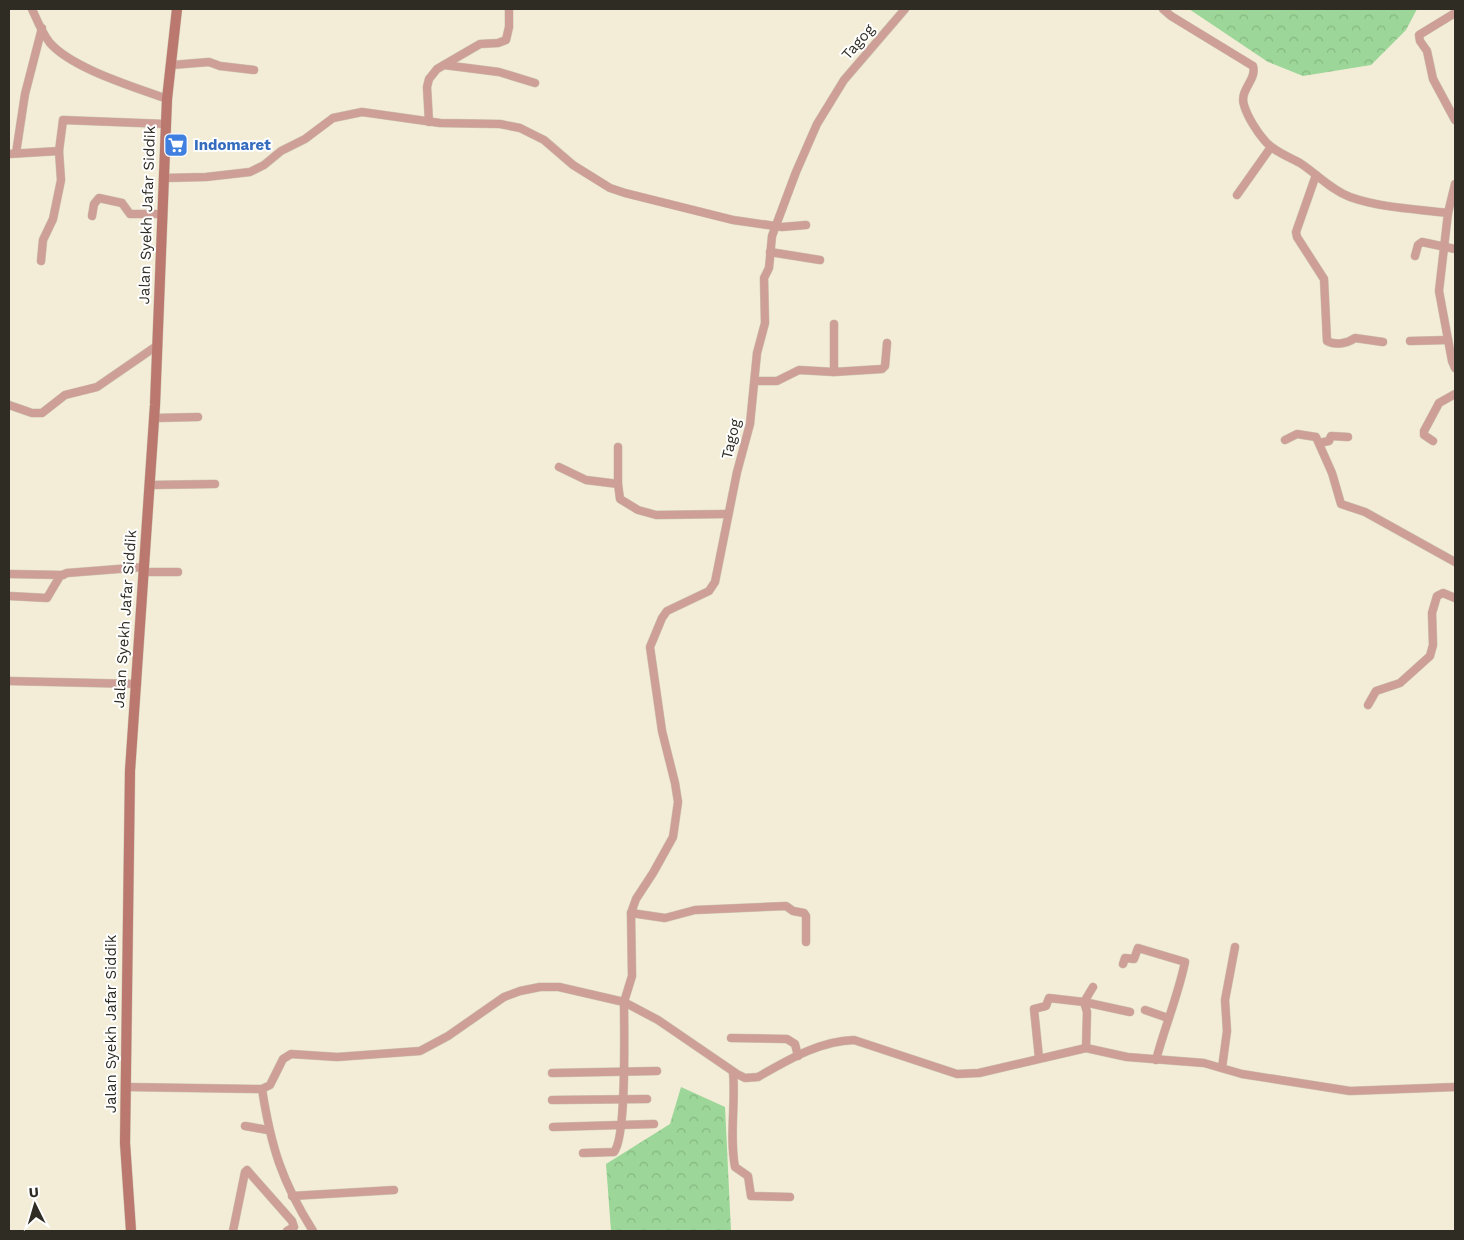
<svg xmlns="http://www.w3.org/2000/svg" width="1464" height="1240" viewBox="0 0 1464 1240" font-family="'Work Sans',sans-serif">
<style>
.forest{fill:url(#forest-crowns)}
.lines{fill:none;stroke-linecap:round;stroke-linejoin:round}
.minor-casing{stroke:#d0cab7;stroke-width:9}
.secondary-casing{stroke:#d0cab7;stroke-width:11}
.minor{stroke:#cd9f97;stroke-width:8}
.secondary{stroke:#ba786e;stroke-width:10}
.labels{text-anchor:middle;stroke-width:4;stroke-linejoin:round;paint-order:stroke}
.street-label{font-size:15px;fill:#2e2c23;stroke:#fff}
.shop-label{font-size:15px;font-weight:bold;fill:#366cbe;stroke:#fff;text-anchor:start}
</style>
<defs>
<pattern id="forest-crowns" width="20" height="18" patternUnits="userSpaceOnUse" patternTransform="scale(1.25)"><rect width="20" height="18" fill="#9cd698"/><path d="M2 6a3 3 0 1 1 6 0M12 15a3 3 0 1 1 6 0" fill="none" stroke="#87b883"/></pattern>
</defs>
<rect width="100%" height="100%" fill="#f3edd7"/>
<g class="forest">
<path d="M1189,9h228l-11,21 -35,35 -68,11 -35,-14z"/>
<path d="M681,1087l44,20 6,124h-120l-5,-67 64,-40z"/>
</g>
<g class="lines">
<g class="minor-casing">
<g id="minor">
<path d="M32,9c5,11 10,24 18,34 23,26 85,44 117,56"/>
<path d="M1163,9l8,7 82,50c4,14 -14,24 -9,39 3,11 13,27 21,36 8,10 24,16 35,22 17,11 31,27 50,34 31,11 66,12 98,16l-9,78 13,70 3,7"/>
<path d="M1455,13l-36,22 1,6 7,10 6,28 22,41"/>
<path d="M172,65l37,-3 11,4 34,4"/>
<path d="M444,65l55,7 36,11"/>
<path d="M429,122l-2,-35 2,-8 8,-10 43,-25 18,-1 8,-3 3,-13v-18"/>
<path d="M16,153l9,-59 17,-66"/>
<path d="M9,154l50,-3"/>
<path d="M1316,175l-20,57 1,5 27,42 3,62c9,5 21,2 28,-3l28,4"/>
<path d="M164,178l42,-1 44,-5 14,-7 17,-14 24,-12 28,-21 29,-6 78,11 60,1 20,4 24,12 29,25 37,23 15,5 108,27 49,7 24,-2"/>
<path d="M1237,195l34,-48"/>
<path d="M1448,213l7,-29"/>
<path d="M92,216l2,-12 5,-6 23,5 8,11h32"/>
<path d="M770,252l50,8"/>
<path d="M1415,256l3,-11 4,-3 33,7"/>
<path d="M41,261l2,-21 10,-21 8,-39 -2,-29 4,-31 103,4"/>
<path d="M834,324v48"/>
<path d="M1410,341l38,-1"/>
<path d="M755,381h22l22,-11 35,2 48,-3 3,-3 2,-23"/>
<path d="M9,405l23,8h10l23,-18 32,-8 61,-42"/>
<path d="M154,418l44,-1"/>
<path d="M1285,440l12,-6 19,3 16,36 9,31 24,8 90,50"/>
<path d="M1433,441l-9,-6v-4l15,-28 16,-9"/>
<path d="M1319,443l10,-2 2,-5 17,1"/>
<path d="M618,447v38"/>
<path d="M559,467l27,13 32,4 2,15 18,11 18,5 72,-1"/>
<path d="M149,485l66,-1"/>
<path d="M143,572h35"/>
<path d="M9,574l54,1"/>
<path d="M9,596l38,2 13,-22 7,-3 77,-6"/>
<path d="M9,681l128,3"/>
<path d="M1368,705l8,-14 24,-8 30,-27 3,-11 -1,-32 5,-17 6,-3 12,5"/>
<path d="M631,913l34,5 30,-8 91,-4 7,5 11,2 2,3v26"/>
<path d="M1123,964l2,-6 9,1 4,-11 47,14c-7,34 -20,64 -29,98"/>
<path d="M624,1002l34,18 79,54 8,4 13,-1c30,-17 61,-36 96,-37l103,34 22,-1 107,-25 41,9 77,6 38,11 108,17 105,-4"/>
<path d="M1145,1010l23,8"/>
<path d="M731,1038l56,1 8,5 3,12"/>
<path d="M1086,1048l1,-36 -3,-10 9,-15"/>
<path d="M1039,1058l-5,-49 12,-3 3,-8 35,4 46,10"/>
<path d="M1222,1068l5,-37 -2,-31 10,-53"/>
<path d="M733,1072c3,31 -4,64 2,95l13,9 3,20 39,1"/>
<path d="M552,1073l105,-2"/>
<path d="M126,1087l136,2 8,-4 13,-26 8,-5 46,3 83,-6 28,-15 56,-39 16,-6 20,-4h19l65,15 8,-26 -1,-63 5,-14 17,-26 20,-36 5,-35 -3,-19 -13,-52 -12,-84 12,-29 5,-7 42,-20 6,-9 22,-110 13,-48 7,-71 8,-30 -1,-45 5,-10 3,-32 24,-64 21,-48 27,-44 61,-71"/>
<path d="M262,1089c9,58 20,93 51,142"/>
<path d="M552,1100l95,-1"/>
<path d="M245,1126l23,4"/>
<path d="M553,1127l101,-3"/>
<path d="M583,1153l31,-1c13,-15 10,-125 10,-150"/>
<path d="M292,1196l102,-6"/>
<path d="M233,1231l12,-59 2,-2 45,51 2,6 -7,4"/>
</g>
</g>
<g class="secondary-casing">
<path id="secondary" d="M131,1231l-6,-88 5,-372 25,-366 12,-306 10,-90"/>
</g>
<use href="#minor" class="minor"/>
<use href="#secondary" class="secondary"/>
</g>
<defs>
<g id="supermarket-square" transform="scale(1.25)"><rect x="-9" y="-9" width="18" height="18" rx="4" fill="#3f7fe0" stroke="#fff"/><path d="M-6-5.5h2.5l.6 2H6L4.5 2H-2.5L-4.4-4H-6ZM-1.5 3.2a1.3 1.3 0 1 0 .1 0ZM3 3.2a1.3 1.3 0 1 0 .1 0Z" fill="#fff"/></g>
</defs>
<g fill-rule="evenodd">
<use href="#supermarket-square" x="176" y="145"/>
</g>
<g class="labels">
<g class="street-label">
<text transform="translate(858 42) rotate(-49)" y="5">Tagog</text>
<text transform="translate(147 215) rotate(-88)" y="5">Jalan Syekh Jafar Siddik</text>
<text transform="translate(731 439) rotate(-77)" y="5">Tagog</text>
<text transform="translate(125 619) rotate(-86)" y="5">Jalan Syekh Jafar Siddik</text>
<text transform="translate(111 1024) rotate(-90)" y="5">Jalan Syekh Jafar Siddik</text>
</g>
<g class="shop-label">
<text x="194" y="150">Indomaret</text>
</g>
</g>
<rect width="1464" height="1240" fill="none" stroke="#2e2c23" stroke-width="20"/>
<g transform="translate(35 1205) rotate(355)" stroke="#ffffff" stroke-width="4" paint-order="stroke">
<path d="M0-4L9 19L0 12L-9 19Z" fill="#2e2c23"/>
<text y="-8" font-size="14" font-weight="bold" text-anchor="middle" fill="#2e2c23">U</text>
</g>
</svg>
